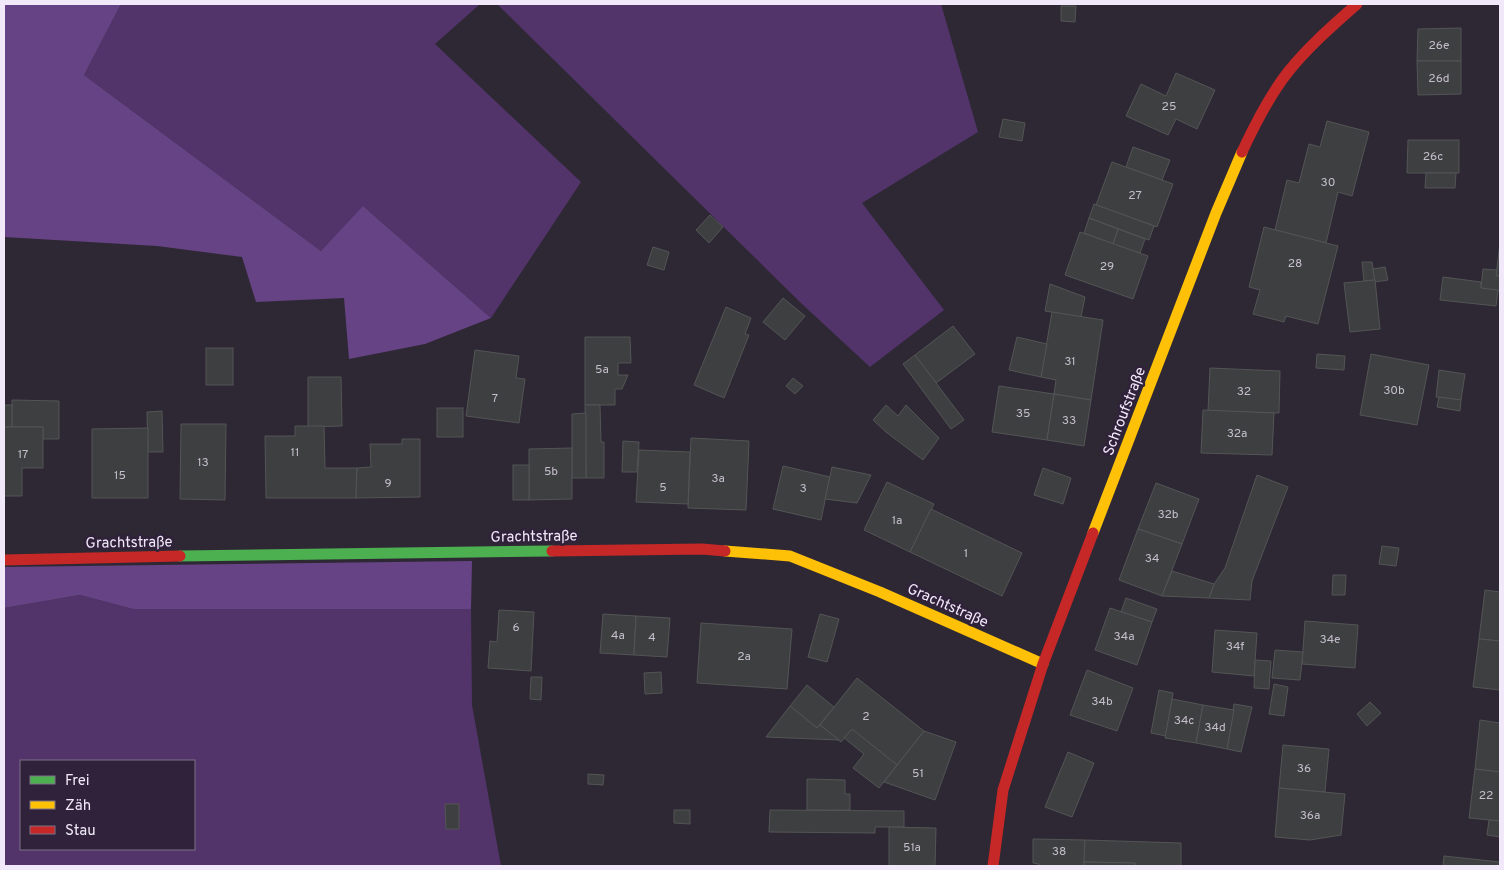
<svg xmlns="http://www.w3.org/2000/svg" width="1504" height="870" viewBox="0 0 1504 870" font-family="Overpass,sans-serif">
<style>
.green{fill:#52346a;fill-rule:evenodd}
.forest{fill:#664384}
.building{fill:#3e3f41;stroke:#535555}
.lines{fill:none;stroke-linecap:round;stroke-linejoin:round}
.fast{stroke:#4caf50;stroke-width:11}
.slow{stroke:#ffc107;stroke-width:11}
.jam{stroke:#c62828;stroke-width:11}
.labels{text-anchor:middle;stroke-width:5;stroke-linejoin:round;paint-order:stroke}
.number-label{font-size:12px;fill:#c4becb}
.street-label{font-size:15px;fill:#f1e9f9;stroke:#2f223a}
</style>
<rect width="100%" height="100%" fill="#2e2834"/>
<g class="green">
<path d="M121,4h359l-45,40 146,138 -90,136 -127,-111 -43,44 -237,-176z"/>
<path d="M497,4h444l37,128 -116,71 82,107 -74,57 -68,-63z"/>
<path d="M80,595l53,14h338l1,96 29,161h-497v-258zM21,761h173v88h-173z"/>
</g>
<g class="forest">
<path d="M4,4h117l-37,71 237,176 42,-45 128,112 -66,26 -76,15 -5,-61 -88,4 -14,-45 -85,-11 -153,-9z"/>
<path d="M472,561l-1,48h-338l-53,-14 -76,13v-41z"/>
</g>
<g class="building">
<path d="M1061,6h15l-1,16 -14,-1z"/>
<path d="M1461,28v33h-44l1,-32z"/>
<path d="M1417,61h44v33l-43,1z"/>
<path d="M1176,73l39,17 -18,39 -21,-10 -8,16 -42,-19 15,-32 25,12z"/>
<path d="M1003,119l22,4 -3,18 -23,-4z"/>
<path d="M1327,121l42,11 -17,64 -14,-4 -12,51 -51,-13 12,-50 12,3 10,-39 11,3z"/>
<path d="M1408,140h51v33h-52z"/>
<path d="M1133,147l37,13 -8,20 -36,-13z"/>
<path d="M1112,162l61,22 -16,43 -61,-22z"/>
<path d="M1426,173h30l-1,15h-30z"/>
<path d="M1094,204l60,22 -5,14 -60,-22z"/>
<path d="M710,215l13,12 -14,16 -13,-13z"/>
<path d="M1089,218l29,11 -5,15 -29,-11z"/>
<path d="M1264,227l74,19 -20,78 -32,-8 -2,6 -31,-8 7,-24 -11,-3z"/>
<path d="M1118,229l27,10 -5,14 -27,-9z"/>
<path d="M1080,232l68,24 -15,43 -68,-24z"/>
<path d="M1500,243v33h-4z"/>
<path d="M653,247l16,5 -5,18 -17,-5z"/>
<path d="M1362,262h10l3,18 -11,1z"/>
<path d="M1385,267l3,13 -13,2 -2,-13z"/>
<path d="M1483,269l14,1 -1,6h4v15l-19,-3z"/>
<path d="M1443,277l38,5v6l17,2 -2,16 -56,-6z"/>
<path d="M1375,280l5,49 -30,3 -6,-49z"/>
<path d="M1050,284l35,13 -4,20 -36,-6z"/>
<path d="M783,298l22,18 -20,24 -22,-18z"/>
<path d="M726,307l25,11 -6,16 4,1 -25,63 -30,-13z"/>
<path d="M1052,312l51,8 -12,80 -37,-6 2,-14 -15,-3z"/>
<path d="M953,326l22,28 -39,29 -21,-28z"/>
<path d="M585,337h45l1,26h-13v12h10l-6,14h-7v16h-30z"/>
<path d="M1017,337l30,7 -6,33 -32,-7z"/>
<rect x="206" y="348" width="27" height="37"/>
<path d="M475,350l44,6 -3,22 9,1 -6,44 -53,-7z"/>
<path d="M1317,354l28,2 -1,14 -28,-2z"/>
<path d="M1371,354l58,11 -12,60 -57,-10z"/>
<path d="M915,355l49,65 -13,9 -48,-65z"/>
<path d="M1210,368l70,3 -1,42 -71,-2z"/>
<path d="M1439,370l26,4 -4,26 -25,-3z"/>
<path d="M308,377h33l1,49 -34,1z"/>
<path d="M793,378l10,8 -8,8 -9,-8z"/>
<path d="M999,386l55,8 -7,46 -55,-8z"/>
<path d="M1054,394l37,6 -7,46 -37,-6z"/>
<path d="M1439,397l22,3 -1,11 -23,-4z"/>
<path d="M12,400l47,1v38h-16v-12h-31z"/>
<rect x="4" y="405" width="8" height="22"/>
<path d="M585,405h15l1,37h3v36h-18z"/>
<path d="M886,405l12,11 8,-11 33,33 -16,22 -37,-28 -13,-12z"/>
<rect x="437" y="408" width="26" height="29"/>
<path d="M1203,410l71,3 -2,42 -71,-2z"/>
<path d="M162,411l1,41h-15l-1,-40z"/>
<path d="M586,413v65h-14v-64z"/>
<path d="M181,424h45l-1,76 -45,-1z"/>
<path d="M295,426h29l1,42h32l-1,30h-90l-1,-62h30z"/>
<path d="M4,427h39v41h-21v28h-18z"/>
<path d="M148,428v70h-56v-69z"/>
<path d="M691,438l58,3 -3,69 -58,-2z"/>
<path d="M402,439h18v58l-64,1 1,-30 14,-1 -1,-23h32z"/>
<path d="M623,441l16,1 -2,30h-15z"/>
<path d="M572,448v51l-43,1v-51z"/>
<path d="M639,450l51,2 -2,52 -52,-2z"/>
<rect x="513" y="465" width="16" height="35"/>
<path d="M783,466l47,11 -9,43 -48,-11z"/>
<path d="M832,467l39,8 -14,28 -32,-4z"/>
<path d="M1043,468l28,10 -8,26 -29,-9z"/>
<path d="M1257,475l31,12 -36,94 -2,19 -41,-2 5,-14 11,-16z"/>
<path d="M887,482l47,22 -24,48 -46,-22z"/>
<path d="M1156,483l43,16 -17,45 -44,-15z"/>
<path d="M931,509l91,44 -20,43 -92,-44z"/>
<path d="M1138,529l44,15 -20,52 -43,-16z"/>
<path d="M1382,546l17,2 -3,18 -17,-2z"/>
<path d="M1172,571l42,13 -5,14 -47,-2z"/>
<path d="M1333,575h13l-1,20h-13z"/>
<path d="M1485,590l15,2v49l-21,-2z"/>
<path d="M1126,598l31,11 -5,13 -31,-10z"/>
<path d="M1110,608l42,14 -15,43 -42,-15z"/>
<path d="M499,610l35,2 -3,59 -43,-3 2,-27 7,1z"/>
<path d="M603,614l33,2 -2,39 -34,-2z"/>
<path d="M820,614l19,5 -12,43 -19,-5z"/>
<path d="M636,616l34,2 -3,39 -33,-2z"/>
<path d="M1305,621l53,4 -3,43 -53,-4z"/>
<path d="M701,623l91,6 -5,60 -90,-6z"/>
<path d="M1215,630l42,3 -3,43 -42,-4z"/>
<path d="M1479,639l21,2v49l-27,-3z"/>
<path d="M1275,650l28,2 -3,28 -28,-2z"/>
<path d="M1255,660l16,1 -2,28 -15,-1z"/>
<path d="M1087,670l46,18 -16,43 -47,-16z"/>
<path d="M661,672l1,21 -17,1 -1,-21z"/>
<path d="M531,677h11l-1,23 -11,-1z"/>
<path d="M857,678l67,53 -27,34 -45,-36 -11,13 -21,-17z"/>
<path d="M1274,684l14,3 -4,29 -15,-2z"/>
<path d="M807,685l27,22 -17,21 -27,-22z"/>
<path d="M1159,690l14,3 -7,43 -15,-3z"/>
<path d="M1172,699l31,6 -7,38 -31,-5z"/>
<path d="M1370,702l11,11 -14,13 -10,-12z"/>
<path d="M1234,704l18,3 -11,45 -14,-3z"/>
<path d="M1203,705l31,5 -7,39 -31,-6z"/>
<path d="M790,706l27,22 3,-3 19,15 -73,-3z"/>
<path d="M1480,720l20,3v49l-25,-3z"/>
<path d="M852,729l45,36 -18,23 -26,-20 11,-14 -20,-16z"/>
<path d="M924,731l32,11 -21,58 -51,-18z"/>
<path d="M1283,745l46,4 -4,43 -46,-4z"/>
<path d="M1068,752l26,11 -22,54 -27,-10z"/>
<path d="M1475,769l25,3v49l-31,-3z"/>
<path d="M588,774l16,1 -1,10 -15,-1z"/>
<path d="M807,779l38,1v14h5v16h-43z"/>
<path d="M1279,788l66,6 -4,41 -31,5 -35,-3z"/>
<path d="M445,804h14v25h-13z"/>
<path d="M674,810h16v14l-16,-1z"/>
<path d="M770,810l134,1v16h-29v6l-106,-1z"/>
<path d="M1489,820l11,1v16l-13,-2z"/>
<path d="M889,827l47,1 -1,38h-46z"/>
<path d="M1033,839l52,1 -1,26h-46l1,-2 -6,-1z"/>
<path d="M1085,840l96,3v23h-46v-3l-51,-1z"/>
<path d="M1444,856l56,6v4h-57z"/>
<path d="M1084,862l51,1v3h-51z"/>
</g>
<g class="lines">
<path class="fast" d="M180,556l372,-5"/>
<g class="slow">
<path d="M1093,533l123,-320 26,-61"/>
<path d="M725,551l65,5 90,36 163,72"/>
</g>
<g class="jam">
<path d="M1242,152c13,-28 27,-56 46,-80 20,-25 45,-47 69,-68"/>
<path d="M552,551l150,-2 23,2"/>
<path d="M4,560l176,-4"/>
<path d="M993,866l10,-76 40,-126 50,-131"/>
</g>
</g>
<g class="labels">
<g class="number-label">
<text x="1439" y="49">26e</text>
<text x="1439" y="82">26d</text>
<text x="1169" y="110">25</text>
<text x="1433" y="160">26c</text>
<text x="1328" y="186">30</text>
<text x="1135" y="199">27</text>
<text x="1295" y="267">28</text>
<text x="1107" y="270">29</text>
<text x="1070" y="365">31</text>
<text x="602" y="373">5a</text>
<text x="1394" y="394">30b</text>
<text x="1244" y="395">32</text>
<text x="495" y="402">7</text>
<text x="1023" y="417">35</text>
<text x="1069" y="424">33</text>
<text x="1237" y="437">32a</text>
<text x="295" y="456">11</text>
<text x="23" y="458">17</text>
<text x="203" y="466">13</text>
<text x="551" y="475">5b</text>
<text x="120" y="479">15</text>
<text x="718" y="482">3a</text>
<text x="388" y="487">9</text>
<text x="663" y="491">5</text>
<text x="803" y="492">3</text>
<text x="1168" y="518">32b</text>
<text x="897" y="524">1a</text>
<text x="966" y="557">1</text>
<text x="1152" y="562">34</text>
<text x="516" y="631">6</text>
<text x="618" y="639">4a</text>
<text x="1124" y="640">34a</text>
<text x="652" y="641">4</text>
<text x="1330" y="643">34e</text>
<text x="1235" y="650">34f</text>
<text x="744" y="660">2a</text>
<text x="1102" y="705">34b</text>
<text x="866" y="720">2</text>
<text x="1184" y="724">34c</text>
<text x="1215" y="731">34d</text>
<text x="1304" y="772">36</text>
<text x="918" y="777">51</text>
<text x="1486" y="799">22</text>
<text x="1310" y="819">36a</text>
<text x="912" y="851">51a</text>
<text x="1059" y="855">38</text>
</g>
<g class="street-label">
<text transform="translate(1124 411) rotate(-69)" y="5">Schroufstraße</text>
<text transform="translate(534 536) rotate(-1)" y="5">Grachtstraße</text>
<text transform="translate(129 542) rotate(-1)" y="5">Grachtstraße</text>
<text transform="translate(948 605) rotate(24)" y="5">Grachtstraße</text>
</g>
</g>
<rect width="1504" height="870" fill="none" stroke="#f1e9f9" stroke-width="10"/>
<rect x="20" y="760" width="175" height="90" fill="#2f223a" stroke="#7d7286"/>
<rect x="30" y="776" width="25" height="8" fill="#4caf50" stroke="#7d7286"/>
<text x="65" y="785" font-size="15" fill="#f1e9f9">Frei</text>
<rect x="30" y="801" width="25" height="8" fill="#ffc107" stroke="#7d7286"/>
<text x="65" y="810" font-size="15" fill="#f1e9f9">Zäh</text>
<rect x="30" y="826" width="25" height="8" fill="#c62828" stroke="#7d7286"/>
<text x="65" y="835" font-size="15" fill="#f1e9f9">Stau</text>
</svg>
